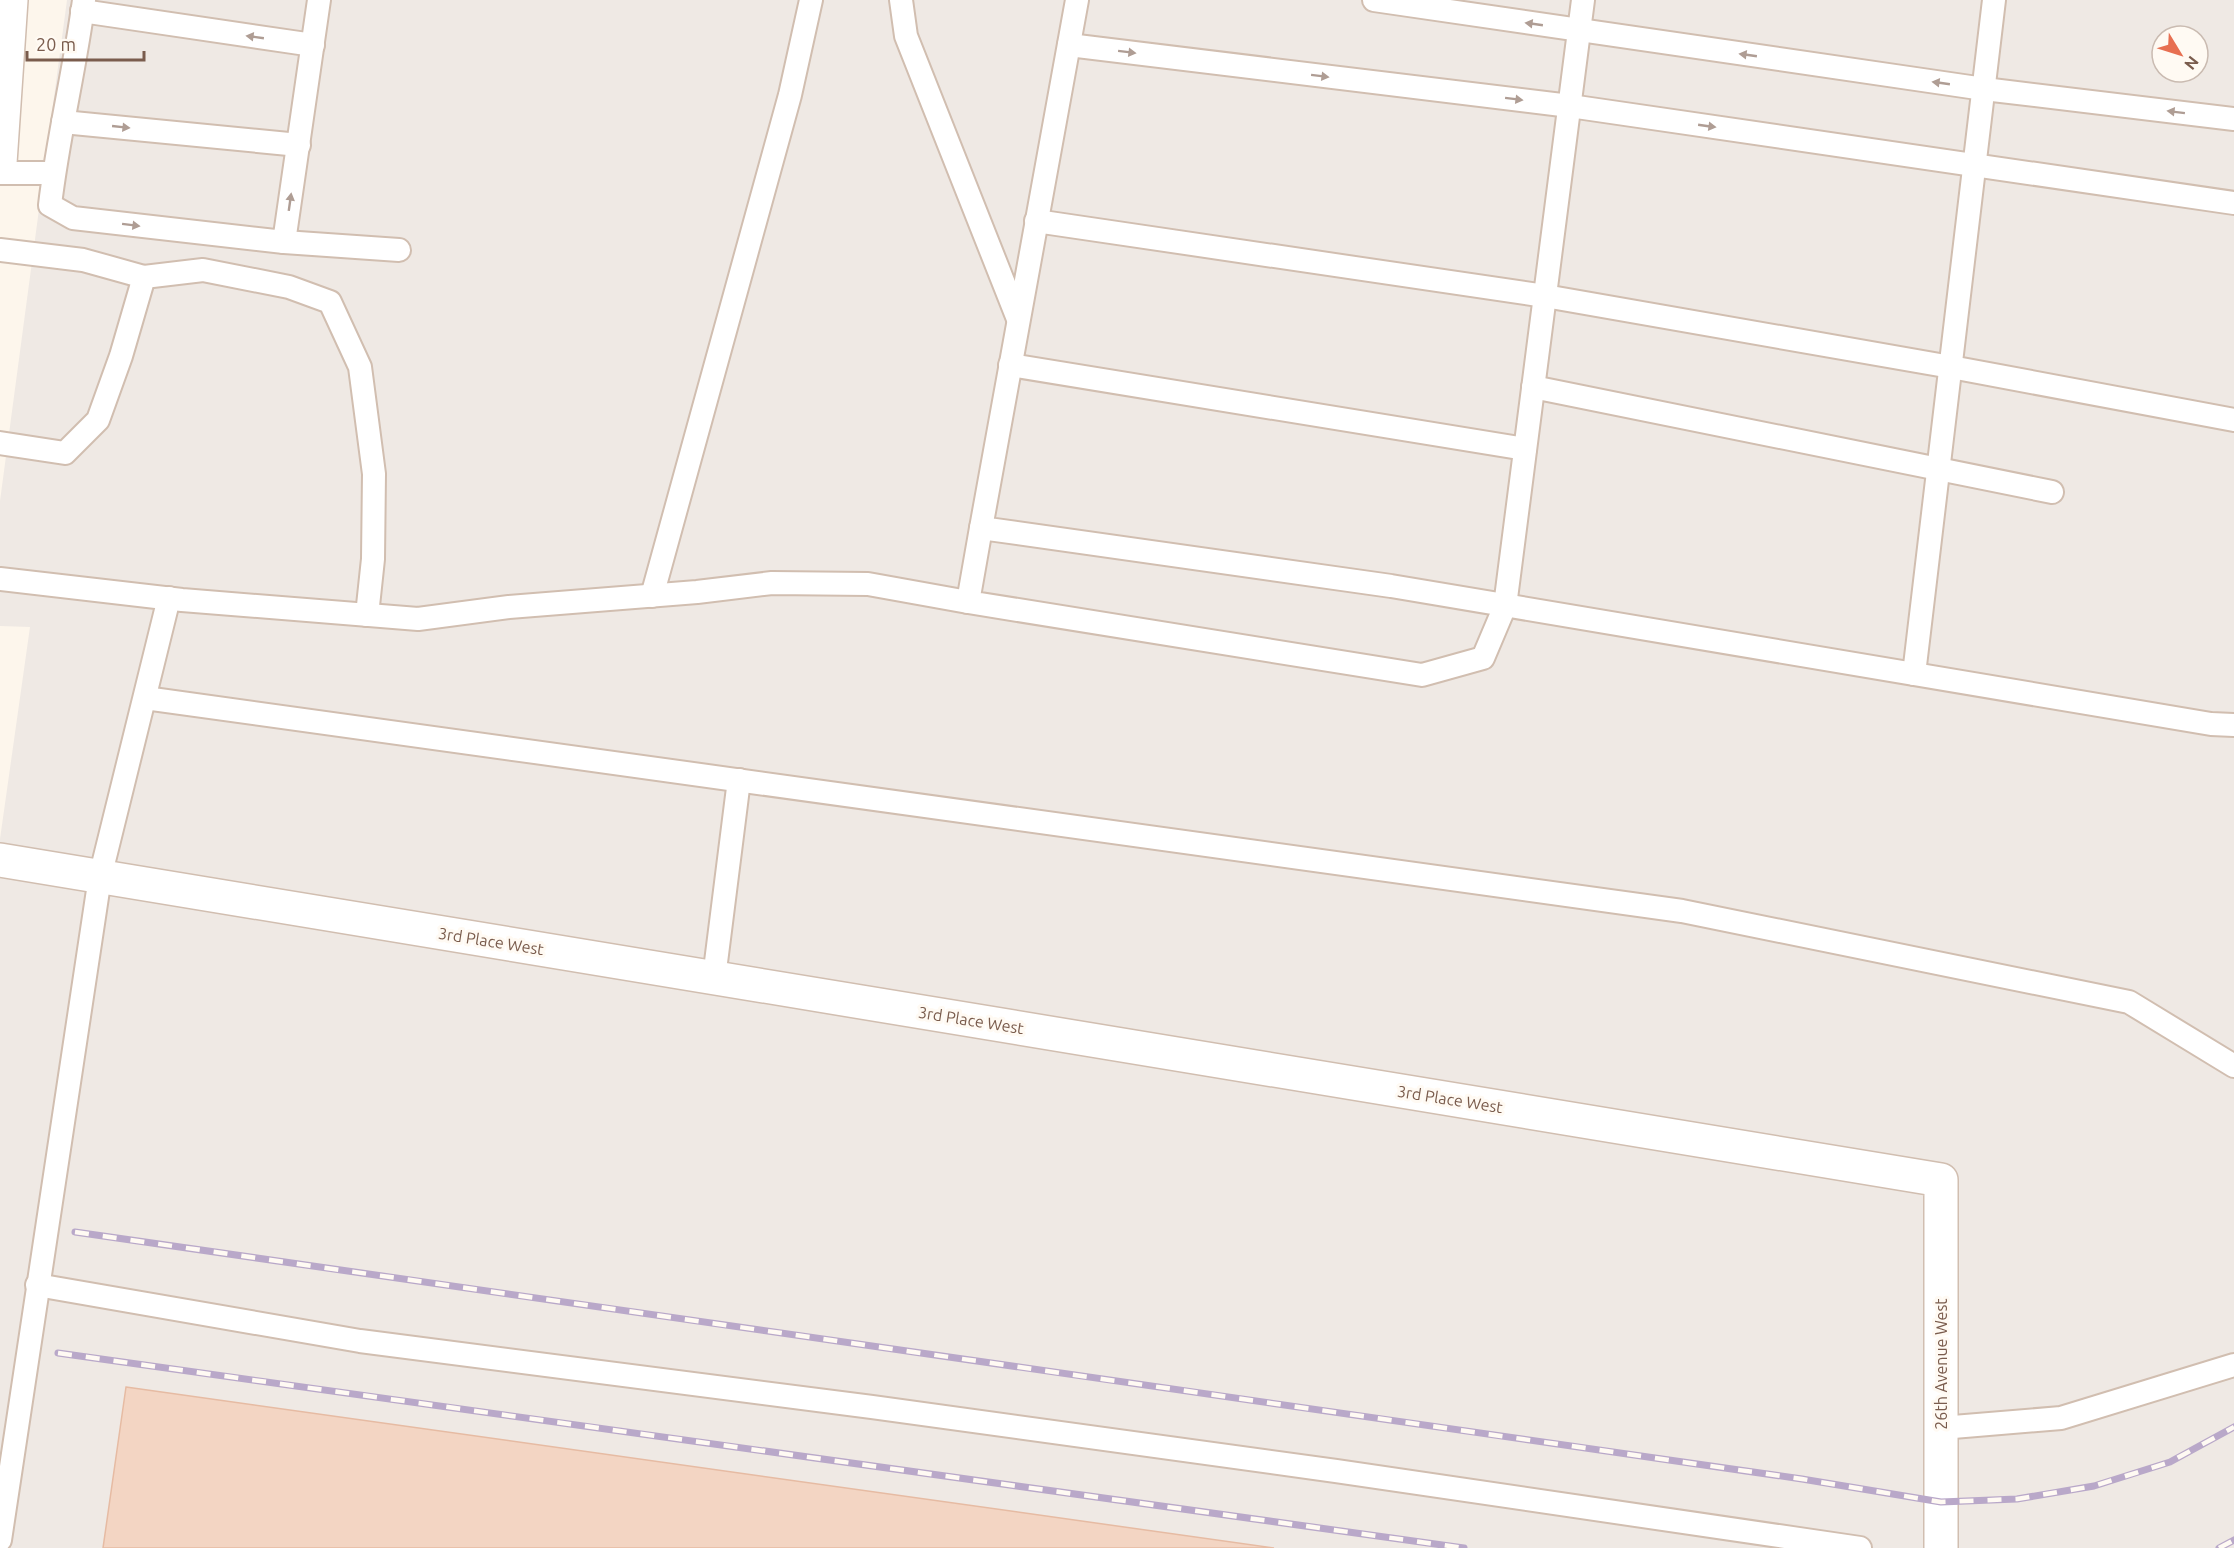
<svg xmlns="http://www.w3.org/2000/svg" width="2234" height="1548" viewBox="0 0 2234 1548" font-family="Ubuntu,sans-serif">
<style>
.industrial{fill:#efe9e4;fill-rule:evenodd}
.building{fill:#f3d5c3;stroke:#e6bba3;stroke-width:1.5}
.lines{fill:none;stroke-linecap:round;stroke-linejoin:round}
.service-casing{stroke:#d1beb0;stroke-width:26}
.minor-casing{stroke:#d1beb0;stroke-width:36}
.service{stroke:#fff;stroke-width:22}
.minor{stroke:#fff;stroke-width:33}
.rail-casing{stroke:#b9a8c9;stroke-width:7}
.rail{stroke:#fffaf3;stroke-width:4.5;stroke-dasharray:14;stroke-linecap:butt}
.oneway{fill:#af9d94}
.labels{text-anchor:middle;stroke-width:6;stroke-linejoin:round;paint-order:stroke}
.street-label{font-size:16px;fill:#7a5c4d;stroke:#fffaf3}
</style>
<rect width="100%" height="100%" fill="#fdf6ec"/>
<path class="industrial" d="M67,0h2167v1548h-2234v-709l30,-212 -30,-1v-125zM2162,36h36v36h-36z"/>
<path class="building" d="M126,1387l1148,161h-1171z"/>
<g class="lines">
<g class="service-casing">
<g id="service">
<path d="M84,0c-9,69 -26,136 -34,205l23,13 211,24 35,-242"/>
<path d="M901,0l5,36 112,283"/>
<path d="M1077,0l-96,528 410,58 820,138 23,1"/>
<path d="M1374,0l610,89 250,30"/>
<path d="M82,11l231,34"/>
<path d="M1069,45l501,61 664,97"/>
<path d="M63,122l236,23"/>
<path d="M0,173h54"/>
<path d="M1036,221l509,75 406,71 283,53"/>
<path d="M284,242l115,8"/>
<path d="M0,250l83,10 61,17"/>
<path d="M1010,365l515,84"/>
<path d="M1533,387l519,105"/>
<path d="M0,443l65,10 33,-33 23,-64 23,-79 59,-7 86,17 41,15 30,65 14,107 -1,85 -6,56"/>
<path d="M981,528l-13,74 454,73 61,-17 22,-52 78,-606"/>
<path d="M0,579l182,21 236,19 91,-12 188,-15 75,-9 96,1 100,18"/>
<path d="M652,596l138,-501 21,-95"/>
<path d="M1914,674l80,-674"/>
<path d="M145,698l1537,213 447,91 105,64"/>
<path d="M714,978l25,-198"/>
<path d="M37,1285l323,56 512,66 464,64 524,77"/>
<path d="M1941,1428l120,-10 173,-53"/>
<path d="M0,1540l100,-663 69,-279"/>
</g>
</g>
<g class="minor-casing">
<g id="minor">
<path d="M0,163l11,-163"/>
<path d="M0,860l1941,320v368"/>
</g>
</g>
<use href="#service" class="service"/>
<use href="#minor" class="minor"/>
<g class="rail-casing">
<g id="rail">
<path d="M75,1232l1727,247 139,23 76,-3 77,-13 76,-24 64,-35"/>
<path d="M58,1353l1406,195"/>
<path d="M2219,1548l15,-8"/>
</g>
</g>
<use href="#rail" class="rail"/>
</g>
<defs><path id="oneway-solid" d="M-6-.8H1V-3.2L6.5 0L1 3.2V.8H-6Z" transform="scale(1.5)"/></defs>
<g class="oneway">
<use href="#oneway-solid" transform="translate(1534 24) rotate(-172)"/>
<use href="#oneway-solid" transform="translate(255 37) rotate(-172)"/>
<use href="#oneway-solid" transform="translate(1127 52) rotate(7)"/>
<use href="#oneway-solid" transform="translate(1748 55) rotate(-172)"/>
<use href="#oneway-solid" transform="translate(1320 76) rotate(7)"/>
<use href="#oneway-solid" transform="translate(1941 83) rotate(-172)"/>
<use href="#oneway-solid" transform="translate(1514 99) rotate(7)"/>
<use href="#oneway-solid" transform="translate(2176 112) rotate(-173)"/>
<use href="#oneway-solid" transform="translate(1707 126) rotate(8)"/>
<use href="#oneway-solid" transform="translate(121 127) rotate(6)"/>
<use href="#oneway-solid" transform="translate(290 202) rotate(-82)"/>
<use href="#oneway-solid" transform="translate(131 225) rotate(7)"/>
</g>
<g class="labels">
<g class="street-label">
<text transform="translate(491 941) rotate(9)" y="6">3rd Place West</text>
<text transform="translate(971 1020) rotate(9)" y="6">3rd Place West</text>
<text transform="translate(1450 1099) rotate(9)" y="6">3rd Place West</text>
<text transform="translate(1941 1364) rotate(-90)" y="6">26th Avenue West</text>
</g>
</g>
<g transform="translate(2180 54) rotate(128)"><circle r="28" fill="#fffaf3" stroke="#cabbb1" stroke-width="1.5"/>
<path d="M0-4.5L10 22L0 15L-10 22Z" fill="#e76f51"/>
<text y="-9" font-size="16" font-weight="bold" text-anchor="middle" fill="#7a5c4d">N</text>
</g>
<path d="M27 51v9h117v-9" fill="none" stroke="#7a5c4d" stroke-width="3"/>
<text x="36" y="51" font-size="18" fill="#7a5c4d" stroke="#fffaf3" stroke-width="4.5" paint-order="stroke">20 m</text>
</svg>
